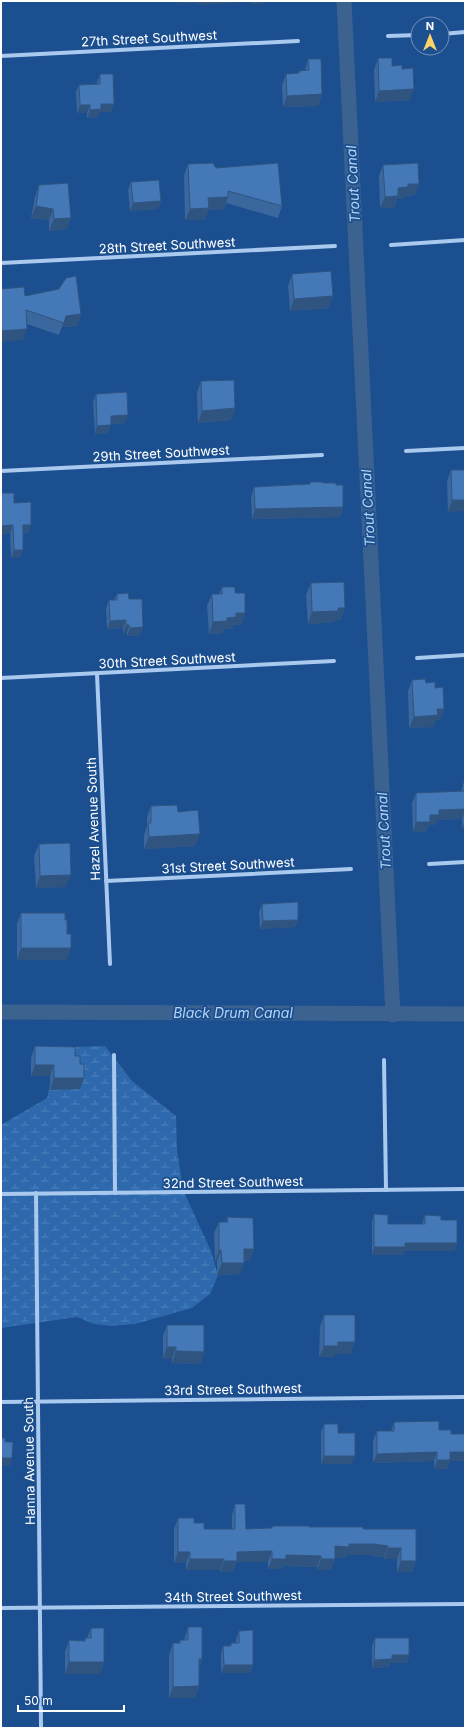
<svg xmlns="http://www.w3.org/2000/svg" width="466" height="1729" viewBox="0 0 466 1729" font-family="Inter,sans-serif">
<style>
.wetland{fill:url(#wetland-marsh)}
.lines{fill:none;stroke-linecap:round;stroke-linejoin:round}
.canal{stroke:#3c6290;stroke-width:15}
.minor{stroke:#a9c9ee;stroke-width:4}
.wall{fill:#3a679d}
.shaded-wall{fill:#305480}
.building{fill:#4478b7;stroke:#305480}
.labels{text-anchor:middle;stroke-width:3.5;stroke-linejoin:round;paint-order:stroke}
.street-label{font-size:13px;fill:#fff;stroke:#1b4f8f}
.water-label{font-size:14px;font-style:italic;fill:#b5d3f5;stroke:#1b4f8f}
</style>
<defs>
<pattern id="wetland-marsh" width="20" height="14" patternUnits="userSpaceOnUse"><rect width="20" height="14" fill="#2e69ad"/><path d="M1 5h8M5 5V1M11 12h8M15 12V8" fill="none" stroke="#4d80b9"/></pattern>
</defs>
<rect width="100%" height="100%" fill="#1b4f8f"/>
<path class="wetland" d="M105,1046l27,35 44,35 1,33 6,41 28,61 7,24 -8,19 -18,14 -57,16 -24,2 -17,-2 -17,-7 -76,11v-203l46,-27 6,-27 20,-24z"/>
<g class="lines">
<g class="canal">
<path d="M344,1l49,1014"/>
<path d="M1,1012l464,2"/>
</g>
<g class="minor">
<path d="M442,34l23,-2"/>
<path d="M388,36l30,-1"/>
<path d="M1,56l297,-15"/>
<path d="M391,245l74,-5"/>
<path d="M1,263l334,-17"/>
<path d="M406,451l59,-3"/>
<path d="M1,471l321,-16"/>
<path d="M417,658l48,-3"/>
<path d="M97,674l13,290"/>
<path d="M1,678l333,-17"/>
<path d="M429,864l36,-2"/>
<path d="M106,881l245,-12"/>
<path d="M114,1055l1,138"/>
<path d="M384,1060l2,130"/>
<path d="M36,1193l5,535"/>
<path d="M1,1194l464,-5"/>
<path d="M1,1402l464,-5"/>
<path d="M1,1608l464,-4"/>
</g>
</g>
<g class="wall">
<path d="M378,58l14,8 10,3 8,31 -35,2 -1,-32z"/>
<path d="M308,59l14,35 -4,12 -35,1 -1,-22 4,-11 12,-1 1,-2 6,-1z"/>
<path d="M100,74l11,38h-11l-2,5 -11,1v-5h-10l-1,-21 3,-7 18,-1v-2z"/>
<path d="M188,164l28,4 66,38 -4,12 -52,-15 -2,6 -16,1 -3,10h-20l-1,-45z"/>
<path d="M383,165l32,30 -10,1 -1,3h-7l-3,9h-14l-1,-32z"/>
<path d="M131,182l30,19 -3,8 -28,2 -2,-21z"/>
<path d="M39,185l28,44 -18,2v-11l-18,-2 4,-21z"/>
<path d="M292,274l37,34 -39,3 -2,-25z"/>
<path d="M25,296l56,18 -4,12 -15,1 -3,8 -32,-11 -4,16z"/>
<path d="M201,381l34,27 -4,12 -33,3 -1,-30z"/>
<path d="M96,394l29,29 -14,1 -3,9 -13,1 -2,-32z"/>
<path d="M451,470h14l-17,42 -1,-31z"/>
<path d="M310,482l13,1 13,2 7,22 -3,10 -88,2 -1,-22 3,-10 56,-3z"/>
<path d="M1,493l13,10 15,30h-6l-3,25h-9l-1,-25 -9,1z"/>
<path d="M311,583l34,25 -4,11 -6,1 -1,2 -26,2 -2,-29z"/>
<path d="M222,587l13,6 10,20 -4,12h-8l-1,4h-8l-1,4 -14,1 -2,-28 5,-12h7z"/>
<path d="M117,594l12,5 14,28 -3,8 -13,1v-3h-4v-5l-16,1 -1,-21 3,-8h5z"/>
<path d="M412,680l14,3 9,5 9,21 -4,11h-4l-3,7 -24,1 -1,-37z"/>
<path d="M464,781h1v48h-3v-10l-25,1 -2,5h-6l-3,7h-13l-1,-29 4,-10 45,-1z"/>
<path d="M151,806l27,6 17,34 -51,3v-14l3,-9v-9z"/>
<path d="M39,844l27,43 -30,1 -2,-32z"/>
<path d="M262,904l36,16 -3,7 -35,2 -1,-17z"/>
<path d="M21,913l44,7 2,14v26h-50v-36z"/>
<path d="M35,1046l40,10 5,33 -30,1v-14h-19v-18z"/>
<path d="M374,1214l14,10h34l3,-9 16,5 16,23 -3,8h-50l-1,4h-31v-33z"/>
<path d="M227,1217l27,32 -5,12h-5v2l-4,11 -23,1v-14h-2l-1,-28 5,-11h7z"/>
<path d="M324,1315l31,27 -5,12h-15l-2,3h-14l1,-30z"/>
<path d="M167,1325l37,27 -4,12 -28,-1v-4h-9v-23z"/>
<path d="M394,1422l45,8 12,4 14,27h-15l-3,8h-13v-8l-61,2v-22l4,-10h14z"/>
<path d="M324,1424l14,9 14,31h-31v-32z"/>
<path d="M235,1504l11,25 25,-1 1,-2 91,3h53v32l-4,11h-15v-13h-13v-2l-14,-2h-23l-1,3 -11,-1v2l-4,11h-14v-3l-34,-1 -1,3h-14v-7h-31l-4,10h-13v-2h-34v-7h-12v-34l4,-11 16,5 10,6h28v-14z"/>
<path d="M188,1627l14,32 -3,11v16l-4,12h-26v-43l4,-12h6l1,-3h4z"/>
<path d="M91,1628l13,34 -4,12h-35v-22l4,-12 15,1 1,-3h2z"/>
<path d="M239,1631l14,34 -3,8h-29v-19l2,-8h7l1,-3h5v-4z"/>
<path d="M375,1638l34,17 -2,8h-17l-1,4 -17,1v-22z"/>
</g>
<g class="shaded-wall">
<path d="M178,1h20v2h-21z"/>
<path d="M199,1h51v1l-52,3z"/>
<path d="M251,1h13l-1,3h-13z"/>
<path d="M414,89l-4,11 -35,2 4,-11z"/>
<path d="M322,94l-4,12 -35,1 4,-11z"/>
<path d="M101,104h13l-3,8h-11l-2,5 -11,1 3,-8z"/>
<path d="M80,105h10l-3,8h-10z"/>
<path d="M408,184h11l-4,11 -10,1 -1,3h-7l-3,9h-14l5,-11 13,-9z"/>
<path d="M228,197l-4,12 -16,1 -3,10h-20l5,-11 18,-11z"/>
<path d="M161,201l-3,8 -28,2 3,-8z"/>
<path d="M36,206l17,3 -4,11 -18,-2z"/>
<path d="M71,218l-4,11 -18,2 5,-12z"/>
<path d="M333,296l-4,12 -39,3 4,-12z"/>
<path d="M81,314l-4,12 -15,1 -3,8 7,-19z"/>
<path d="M27,329l-4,11 -22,2v-11z"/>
<path d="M235,408l-4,12 -33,3 4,-12z"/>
<path d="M128,415l-3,8 -17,1 3,-8z"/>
<path d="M111,425l-3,8 -13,1 2,-8z"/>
<path d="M452,500h13v11l-17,1z"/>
<path d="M343,507l-3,10 -88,2 3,-10z"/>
<path d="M13,525l-3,8 -9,1v-8z"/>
<path d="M23,525h8l-2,8h-9z"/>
<path d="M14,550h9l-3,8h-9z"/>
<path d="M338,608h7l-4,11 -6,1 -1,2 -26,2 4,-12z"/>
<path d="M236,613h9l-4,12h-8l-1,4h-8l-1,4 -14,1 4,-12 14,-4z"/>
<path d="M126,620l-3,8 -16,1 3,-8z"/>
<path d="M126,625h3l-2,8h-4z"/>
<path d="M143,627l-3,8 -13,1 3,-8z"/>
<path d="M437,709h7l-4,11h-4l-3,7 -24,1 5,-11z"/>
<path d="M465,809l-3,10 -25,1 -2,5h-6l-3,7h-13l3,-10 23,-12z"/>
<path d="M465,821v8h-3z"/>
<path d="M200,834l-5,12 -51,3 5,-12z"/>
<path d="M71,875l-5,12 -30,1 4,-12z"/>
<path d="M298,920l-3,7 -35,2 3,-8z"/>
<path d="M21,948h50l-4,12h-50z"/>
<path d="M35,1065h19l-4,11h-19z"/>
<path d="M54,1078h30l-4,11 -30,1z"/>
<path d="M405,1243h52l-3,8h-50l-1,4h-31l2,-8z"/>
<path d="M244,1249h10l-5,12h-9z"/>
<path d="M219,1250h2l-4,11h-2z"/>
<path d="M222,1263h22l-4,11 -23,1z"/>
<path d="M338,1342h17l-5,12h-15l-2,3h-14l5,-11z"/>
<path d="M167,1347h9l-4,12h-9z"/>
<path d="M176,1351l28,1 -4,12 -28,-1z"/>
<path d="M437,1452l-3,9 -61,2 4,-9z"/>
<path d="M450,1452h15v9h-15l-3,8h-13l3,-9z"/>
<path d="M324,1456h31l-3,8h-31z"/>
<path d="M1,1458h11l-2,8h-9z"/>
<path d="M349,1544h25l14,2 -4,11 -14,-2h-23l-1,3 -15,-1 4,-11z"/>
<path d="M388,1548h13l-4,11h-13z"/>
<path d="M272,1551l-4,11h-31l-4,10h-13l4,-11 13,-9z"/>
<path d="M178,1552h12l-4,11h-12z"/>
<path d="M286,1555l35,1 -4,11 -34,-1 -1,3h-14l4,-10z"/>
<path d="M190,1559h34l-4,11h-34z"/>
<path d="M321,1559h14l-4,11h-14z"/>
<path d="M401,1561h15l-4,11h-15z"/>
<path d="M392,1655h17l-2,8h-17l-1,4 -17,1 2,-8z"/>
<path d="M199,1659h3l-4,12z"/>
<path d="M69,1662h35l-4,12h-35z"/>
<path d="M224,1665h29l-3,8h-29z"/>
<path d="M199,1686l-4,12h-26l4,-11z"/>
</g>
<g class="building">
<path d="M378,58h14v8l10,-1v4l11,-1 1,21 -35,2z"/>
<path d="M308,59h13l1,35 -35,2 -1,-22 13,-1v-2l10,-1z"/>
<path d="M100,74h13l1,30h-13v5l-11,1v-5h-10l-1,-20 21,-1z"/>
<path d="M213,163l3,5 62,-5 4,43 -54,-15v6l-20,1 1,10 -19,1 -2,-45z"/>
<path d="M418,163l1,21h-11v3l-10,1v8l-13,1 -2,-32z"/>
<path d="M159,180l2,21 -28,2 -2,-21z"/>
<path d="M68,183l3,35 -17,1 -1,-10 -17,-3 3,-21z"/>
<path d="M331,271l2,25 -39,3 -2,-25z"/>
<path d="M76,276l5,38 -15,2 -2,7 -38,-13 1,19 -26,2v-42l23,-2 1,9 34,-7 7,-11z"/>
<path d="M234,380l1,28 -33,3 -1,-30z"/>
<path d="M127,392l1,23 -17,1v9l-14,1 -1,-32z"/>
<path d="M451,470h14v30h-13z"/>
<path d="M310,482h13v1h13v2h7v22l-88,2 -1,-22 56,-3z"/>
<path d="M1,493h13v10l17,-1v23h-8v25h-9l-1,-25 -12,1z"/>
<path d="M344,582l1,26h-7v3l-26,1 -1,-29z"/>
<path d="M222,587h13v6h10v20h-9v4l-9,1v3l-14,1 -1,-28h10z"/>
<path d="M128,593l1,6h13l1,28 -13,1 -1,-3h-3v-5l-16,1 -1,-21h8v-6z"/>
<path d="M425,679l1,4 9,-1v6l8,-1 1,22h-7l1,6 -24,2 -2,-37z"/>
<path d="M464,781h1v28l-26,1v5h-9v7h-14v-29l49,-2z"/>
<path d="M177,805l1,7 20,-2 2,24 -51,3 -1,-14h3v-17z"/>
<path d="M70,843l1,32 -31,1 -1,-32z"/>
<path d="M298,902v18l-35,1 -1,-17z"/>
<path d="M21,913h44v7h2v14h4v14h-50z"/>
<path d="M35,1046l40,1v9h5v8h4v14h-30v-13h-19z"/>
<path d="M374,1214l14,1v9h37v-9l16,1v4h16v23h-52v4h-31z"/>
<path d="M227,1217l26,1 1,31h-10v14h-22l-1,-13h-2v-28h9z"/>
<path d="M324,1315h31v27h-17v4h-14z"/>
<path d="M167,1325h37v27l-28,-1v-4h-9z"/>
<path d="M439,1421v9h12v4h14v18h-15v8h-13v-8l-60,2v-23h17v-9z"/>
<path d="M324,1424h14v9h17v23h-31z"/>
<path d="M1,1438h4v4h8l-1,16h-11z"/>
<path d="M235,1504h10l1,25 26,-1v-2h37v1h54v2h53v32h-15v-13h-13v-2l-14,-2h-25v3l-14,-1v13h-14v-3l-35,-1v4h-14v-8l-35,1v9h-13v-2h-34v-7h-12v-34h16v5h10v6h31z"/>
<path d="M188,1627h14v32h-3v27l-26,1v-44h7v-3h8z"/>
<path d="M91,1628h13v34h-35v-22l16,1v-3h6z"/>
<path d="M253,1630v35h-29l-1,-19h8v-3h8v-12z"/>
<path d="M375,1638h34v17h-17v4l-18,1z"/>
</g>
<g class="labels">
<g class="street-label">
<text transform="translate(149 38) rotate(-3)" y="5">27th Street Southwest</text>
<text transform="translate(167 245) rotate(-3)" y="5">28th Street Southwest</text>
<text transform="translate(161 453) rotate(-3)" y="5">29th Street Southwest</text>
<text transform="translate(167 660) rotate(-3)" y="5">30th Street Southwest</text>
<text transform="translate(93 819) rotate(-92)" y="5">Hazel Avenue South</text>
<text transform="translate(228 865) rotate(-3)" y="5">31st Street Southwest</text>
<text transform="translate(233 1182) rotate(-1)" y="5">32nd Street Southwest</text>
<text transform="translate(233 1389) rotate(-1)" y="5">33rd Street Southwest</text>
<text transform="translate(29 1461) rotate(-91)" y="5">Hanna Avenue South</text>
<text transform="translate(233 1596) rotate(-1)" y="5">34th Street Southwest</text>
</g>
<g class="water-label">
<text transform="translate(353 184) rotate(-93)" y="5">Trout Canal</text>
<text transform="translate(368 508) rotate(-93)" y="5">Trout Canal</text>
<text transform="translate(384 831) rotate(-93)" y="5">Trout Canal</text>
<text x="233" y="1018">Black Drum Canal</text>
</g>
</g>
<rect width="466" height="1729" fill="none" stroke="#ffffff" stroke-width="4"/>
<g transform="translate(430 36)"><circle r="19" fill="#1b4f8f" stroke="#7695bc"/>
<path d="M0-3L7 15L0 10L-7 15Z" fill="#ffd166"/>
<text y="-6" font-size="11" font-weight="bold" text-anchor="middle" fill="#ffffff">N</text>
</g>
<path d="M18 1705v6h106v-6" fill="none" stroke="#ffffff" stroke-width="2"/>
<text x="24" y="1705" font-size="12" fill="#ffffff" stroke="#1b4f8f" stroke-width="3" paint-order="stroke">50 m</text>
</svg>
